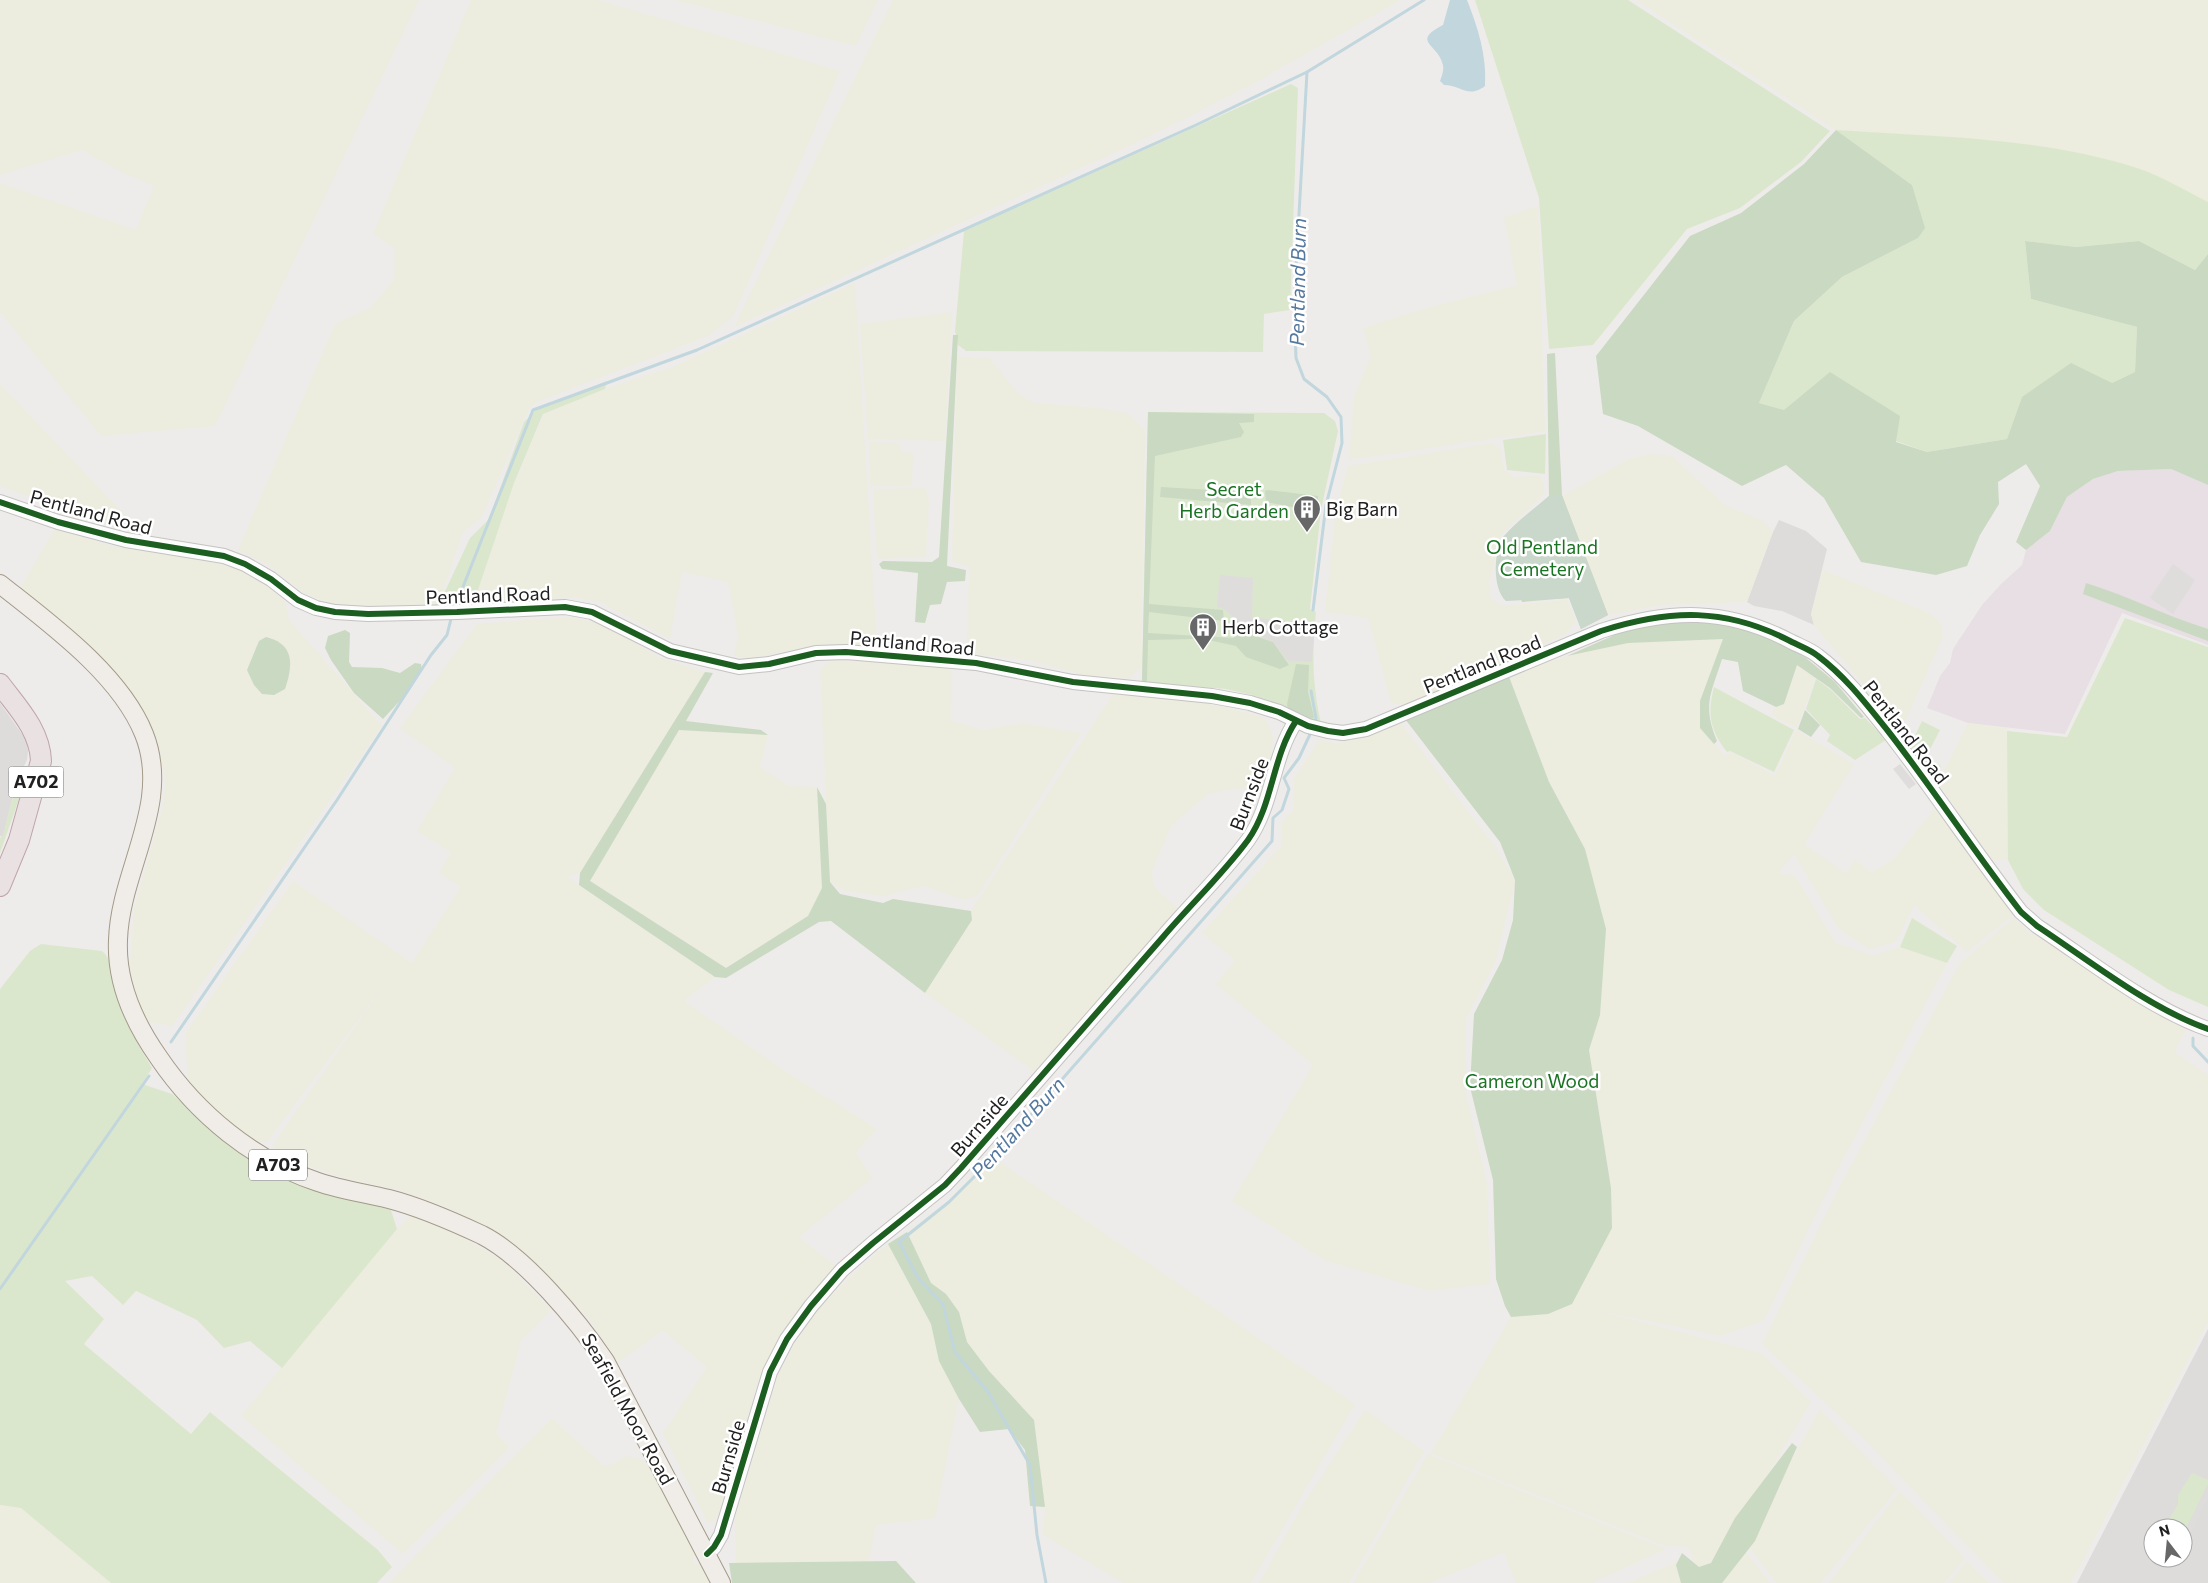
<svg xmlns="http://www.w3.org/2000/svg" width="2208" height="1583" viewBox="0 0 2208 1583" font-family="Commissioner,sans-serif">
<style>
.residential{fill:#dddcdb;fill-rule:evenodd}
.industrial{fill:#e7dfe3}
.farmland{fill:#ececdf}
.grass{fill:#dbe7cd}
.forest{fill:#cad9c2}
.cemetery{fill:#cad7cb}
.parking{fill:#dedddc}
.water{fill:#c1d6dd}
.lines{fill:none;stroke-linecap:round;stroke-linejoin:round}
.stream{stroke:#c1d6dd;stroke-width:3}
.minor-casing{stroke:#c4c3c2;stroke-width:16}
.major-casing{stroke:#a29a89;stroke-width:20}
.highway-casing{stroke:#bfa4ac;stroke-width:22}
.minor{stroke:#fcfcfc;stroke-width:14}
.major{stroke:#f0ece7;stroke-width:18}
.highway{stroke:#eae1e2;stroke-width:20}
.cycleway-casing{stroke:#fff;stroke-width:9}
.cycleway{stroke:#1b5e20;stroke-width:6}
.labels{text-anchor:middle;stroke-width:5;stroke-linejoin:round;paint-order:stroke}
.shield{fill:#fff;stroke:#636363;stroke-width:1}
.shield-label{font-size:18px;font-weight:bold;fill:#202020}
.park-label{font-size:19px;fill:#1a7323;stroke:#fff}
.poi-label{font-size:19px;fill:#202020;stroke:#fff;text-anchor:start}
.street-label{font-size:19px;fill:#202020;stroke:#fff}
.water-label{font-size:20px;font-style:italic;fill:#54789e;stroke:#fff}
</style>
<rect width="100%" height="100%" fill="#eeecea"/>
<g class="residential">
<path d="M1779,520l27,11 21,18 -16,65 3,11 -32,-14 -28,-5 -7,-4 26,-70z"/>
<path d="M0,703l29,41 -2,16 -10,20 -14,57 -3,-1z"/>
<path d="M2208,1329v254h-131zM2153,1528h30v30h-30z"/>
</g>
<path class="industrial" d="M2171,469l37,16v160l-86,-32 -57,121 -97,-11 -41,-15 13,-32 10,-13 3,-14 29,-44 19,-21 21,-19 4,-15 24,-19 17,-34 26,-18 25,-8z"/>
<g class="farmland">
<path d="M0,0h419l-204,426 -114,10 -101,-124v-129l136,47 18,-44 -29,-12 -43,-24 -82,25z"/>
<path d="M471,0h127l242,71 -107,246 -25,19 -169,65 -10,7 -47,109 -19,15 -25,74 -73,1 -34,-3 -27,-11 -37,-29 -29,-14 97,-226 35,-16 24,-28 1,-32 -22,-14z"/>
<path d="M673,0h205l-22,46z"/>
<path d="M893,0h508l-154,87 -103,52 -410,188z"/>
<path d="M1636,0h572v202l-67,-33 -144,-28 -161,-11z"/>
<path d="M1538,206l7,225 -196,29 5,-63 17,-41 -8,-28 70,-22 84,-21 -13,-68z"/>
<path d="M855,283l22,363 -53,-2 -73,14 -17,-2 4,-21 -10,-53 -46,-10 -12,67 -70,-37 -27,-5 -100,8 41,-122 30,-69 61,-25 68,-22z"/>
<path d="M952,312l-7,129 -77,-2 -8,-115z"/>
<path d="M957,357l33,1 27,35 17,10 65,5 30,6 16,16 -4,237 -12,11 -46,-3 -54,-15 -62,-7 2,-86 -17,-6z"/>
<path d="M0,384l125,131 3,12 -90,-27 -38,-14z"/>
<path d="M869,442l30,1 2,8 12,2 -1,32 -42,1z"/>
<path d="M1492,443l9,6 2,20 11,8 26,-1 4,9v9l-43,41 -12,48 1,14 11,9 66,-6 9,21 -9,12 -79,39 -85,33 -12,-3 -23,-84 -43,-6 11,-102 12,-44z"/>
<path d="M1649,454l23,2 54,50 37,15 10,11 -26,70 -86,3 -53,10 -46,-119 67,-37z"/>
<path d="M925,488l4,12 -3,57 -49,2 -4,-70z"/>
<path d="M55,529l57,17 102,16 31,9 21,14 19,17 4,18 93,106 -210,300 -26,-5 -10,-29 -6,-24 4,-59 30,-107 1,-23 -4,-23 -9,-26 -14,-29 -23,-30 -95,-83z"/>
<path d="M1823,570l108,44 10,10 2,12 -37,84 -16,1 -21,-30 -55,-66 -3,-11z"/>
<path d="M571,617l32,7 56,33 46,15 -125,201 -13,4 148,100 -31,24 101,70 92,58 -21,23 16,26 -73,59 38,30 -30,31 -27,40 -23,47 -41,136 -8,2 -45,-90 44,-66 -44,-36 -45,31 -31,-46 -32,-33 -41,-36 -39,-26 -26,-13 -50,-18 -50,-11 -61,-19 -16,-14 115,-165 -120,161 -12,-2 -39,-29 -28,-29 -3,-48 108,-153 119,82 49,-76 -22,-14 12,-21 -34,-21 38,-63 -55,-40 77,-104z"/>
<path d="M1723,639l-23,62 1,27 23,28 7,-4 44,24 21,-46 58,34 -50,80 42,30 9,-14 16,12 22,-12 42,-52 78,107 -46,37 -53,-47 -18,37 -27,7 -30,-20 -45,-75 -16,19 17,3 40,66 37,14 28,-9 47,16 -106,200 -77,157 -43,16 -130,-27 170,44 50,49 -90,150 -22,21 -11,-26 -23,-1 -234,-93 80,-136 37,-3 63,-127 -22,-137 11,-35 -15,-166 -36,-67 -41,-108 59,-18 61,-13z"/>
<path d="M837,660l115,7 -1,54 32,9 40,-7 58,10 -103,162 -14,5 -40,-14 -41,10 -38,-5 -15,-9 -10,-212 5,-6z"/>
<path d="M1797,665l18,13 -18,50 -26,-13 5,-8 8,-3z"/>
<path d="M1113,694l88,8 59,14 8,7 5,14 -5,38 -10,13 -28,1 -22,5 -37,32 -19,45 2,16 26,23 -142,164 -113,-81 47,-73 -1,-9z"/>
<path d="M1968,723l39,5 1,132 -16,-1 -54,-76z"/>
<path d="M1401,724l95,124 19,32 -19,80 -30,59v75l21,90 3,100 -61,7 -105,-31 -92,-59 81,-136 -97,-81 19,-24 -33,-27 79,-87 1,-23 11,-13 1,-31 26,-40 16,5z"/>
<path d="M679,730l89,5 -8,32 28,19 29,1 5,101 -14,28 -82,52 -137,-87z"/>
<path d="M2014,918l12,12 160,100 -12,22 34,23v247l-137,261h-68l-139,-144 -102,-95 78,-158 120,-223z"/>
<path d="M991,1156l364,248 -104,179h-128l-80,-48 2,-28 -11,-87 -45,-49 -22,-29 -8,-30 -13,-18 -15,-11 -24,-51 41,-31z"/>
<path d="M411,1215l49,21 44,26 47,48 -30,31 -25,93 14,13 -107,107 -162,-138 156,-187z"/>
<path d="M888,1244l43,80 8,37 20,38 -24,119 -59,7 -7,37 -133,1 -1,-45 43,-142 15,-30 25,-37 35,-35z"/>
<path d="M1820,1409l77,80 -76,94h-45l-30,-40z"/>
<path d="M1365,1410l59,41 -75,132h-90l42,-75z"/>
<path d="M552,1418l51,47h9l14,-9 15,3 19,17 39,78 -7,4 1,3 2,4 6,-3 10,21h-322z"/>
<path d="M1428,1454l238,95 -74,34h-76l-12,-31 -74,31h-77z"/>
<path d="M1900,1491l65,67 -21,25h-115z"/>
<path d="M0,1505l21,3 90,75h-111z"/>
<path d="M1743,1548l27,35h-54z"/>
<path d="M1680,1560l7,23h-59z"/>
<path d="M1967,1561l22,22h-40z"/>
</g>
<g class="grass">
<path d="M1475,0h153l202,131 -29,31 -61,46 -53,21 -94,116 -44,4 -10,-151z"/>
<path d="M1291,84l7,4 -8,222 -26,4 -1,38 -297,-1 -8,-6 -3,-14 9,-100z"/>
<path d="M1836,130c102,7 206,7 304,39 23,8 46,22 68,33v52l-13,16 -56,-29 -63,6 -51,-6 6,58 106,28 -2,45 -23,11 -90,14 -15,42 -80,13 -31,-11 3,-25 -116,-6 -24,-7 35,-82 48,-44 76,-39 -6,-53z"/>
<path d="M607,381l-2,8 -62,25 -29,69 -41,122 -35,1 32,-68 19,-19 35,-97 13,-13z"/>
<path d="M1148,412l176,1 11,8 3,10 -17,79 -11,99 6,3c-4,38 -4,73 5,111l-65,-27 -30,-7 -84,-7z"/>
<path d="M1546,434l-1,40 -38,-4 -4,-30z"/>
<path d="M2125,618l83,29v360l-39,-17 -125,-80 -21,-21 -15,-29 -1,-129 60,6z"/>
<path d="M1816,679l15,11 29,29 5,-1 21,22 -31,20 -28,-19 3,-6 -24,-26z"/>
<path d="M1714,687l80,43 -20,42 -44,-21 -3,1c-17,-22 -20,-38 -13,-65z"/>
<path d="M1922,721l18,9 -14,27 15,9 -9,15 -20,-32v-7z"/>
<path d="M17,780l8,2 -25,71v-15l3,-2z"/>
<path d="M1912,918l45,28 -10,17 -47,-16z"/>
<path d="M41,944l61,7c15,13 13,39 20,58 8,21 18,39 30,59l-10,16 30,10 69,59 27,18 34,15 89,24 6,19 -115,139 -32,-27 -26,7 -27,-28 -61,-29 -13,14 -31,-29 -27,5 39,38 -20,25 107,90 19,-22 168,138 14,17 -15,16h-266l-90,-75 -21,-3v-516l30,-38z"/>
<path d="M2192,1473l16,7v4l-25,51v-7h-9l1,-2 -7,-5 10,-17v-9z"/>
</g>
<g class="forest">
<path d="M1836,130l76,55 13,43 -7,10 -76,39 -48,44 -35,82 25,7 46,-38 70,44 -4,26 31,10 80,-13 15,-42 49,-34 41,20 23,-11 2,-45 -106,-28 -6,-58 51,6 63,-6 56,29 13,-16v231l-37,-16 -53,2 -25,8 -26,18 -17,34 -24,19 -10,-8 24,-56 -14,-22 -28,18 1,22 -19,31 -13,31 -31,9 -75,-13 -37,-64 -38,-33 -44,21 -104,-60 -35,-12 -7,-58 94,-120 51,-23 63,-49z"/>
<path d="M953,335h5l-11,231 19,4 -1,11 -18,1 -6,22 -11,1 -5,18 -10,-1 3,-49 -36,-4 -3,-5 4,-3 49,1 7,-5z"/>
<path d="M1555,353l7,142 46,120 -27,14 -12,-31 -47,4 -19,-65 46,-41 -2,-142z"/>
<path d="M1148,412l106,2v8l-15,1 5,9 -3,5 -86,19 -6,148 74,6 1,11 -75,-9 -1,21 86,5v-19l4,2 11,13 24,8 16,23 -9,4 -34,-12 -10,-11 -23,-5 -19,-2 -46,1 -1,41 -5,1z"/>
<path d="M1161,487l85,5 5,7v6l-91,-8z"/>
<path d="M1268,490l50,6v13l-4,2 -48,-9 -1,-11z"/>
<path d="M2086,583c42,13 80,33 122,46v12l-125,-47z"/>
<path d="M1696,621l44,6 39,15 27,16 29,24 29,35 -3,1 -31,-30 -33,-23 -13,39 -8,3 -33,-16 -5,-29 -16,-3c-11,35 -20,46 -5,82l-3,3 -14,-16v-27l23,-62 -95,4 -61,13 61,-27 27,-5z"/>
<path d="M345,630l5,3 -1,29 3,5 30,1 18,5 15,-10 6,1 1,6 -14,22 -25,27 -29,-26 -23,-33 -6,-12 3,-12z"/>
<path d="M266,637c29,7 27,29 19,52l-11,6 -12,-1 -8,-9 -7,-15 12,-29z"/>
<path d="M1296,664l13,1 -1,27 6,25 -2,2 -24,-10 -1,-5z"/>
<path d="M705,672l8,1 -27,48 75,9 7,5 -89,-5 -89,151 136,87 82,-52 14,-28 -5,-101 9,17 4,78 10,12 43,9 10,-4 78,12 1,9 -47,73 -94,-72 -12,1 -93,56 -11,-1 -136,-92 1,-12z"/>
<path d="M1508,674l41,108 36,67 21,80 -6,86 -11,35 22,138 1,40 -40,76 -24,10 -37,3 -6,-11 -9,-27 -3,-99 -23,-93 4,-73 28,-54 11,-40 2,-40 -15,-38 -95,-123z"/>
<path d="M1805,710l15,15 -9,12 -13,-8z"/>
<path d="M907,1232l24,51 15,11 13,18 8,30 22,29 45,49 11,87 -15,-1 -5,-56 -16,-21 -29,3 -21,-33 -20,-38 -8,-37 -43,-80z"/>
<path d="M1792,1443l5,4 -42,94 -33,42h-41l-5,-18 6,-12 17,14 12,-4 24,-45z"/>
<path d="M896,1561l20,22h-184l-3,-20z"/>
</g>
<path class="cemetery" d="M1549,496h13l46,119 -27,14 -12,-31 -63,3c-14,-12 -13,-52 -1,-66 12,-14 29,-26 44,-39z"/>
<g class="parking">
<path d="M2173,564l22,16 -22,34 -23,-16z"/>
<path d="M1220,575l33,3 -1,39 63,8 -3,37 -24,-1 -15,-19 -23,-10 -26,-23 -7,-2z"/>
<path d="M1900,764l16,20 -7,5 -16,-20z"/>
<path d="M2208,1484v14l-16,34 -7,5 -2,-2z"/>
</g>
<path class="water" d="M1450,0h17c11,28 20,56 18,86 -17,13 -24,-1 -41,-1l-4,-4c2,-5 4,-11 3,-16 -4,-21 -33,-23 0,-40z"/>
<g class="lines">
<g class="stream">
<path d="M455,607l78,-197 164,-60 499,-225 111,-53"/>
<path d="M1313,610l13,-105 16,-62 -1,-26 -14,-20 -23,-18 -8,-21 -2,-55 13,-231 117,-72"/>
<path d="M1311,691l5,27 -2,6"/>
<path d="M2193,1038v8l15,16"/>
<path d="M171,1042l166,-242 94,-145 16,-20 5,-20"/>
<path d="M0,1289l149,-213"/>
<path d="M1046,1583l-9,-48 -7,-70 -42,-73 -33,-40 -12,-48 -25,-26 -19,-36 50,-40 41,-41 282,-320 1,-23 9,-8 7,-21 -5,-11 15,-20 13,-28"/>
</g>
<g class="minor-casing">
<g id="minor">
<path d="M0,502l58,20 68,18 98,16 21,8 26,15 27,21 18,8 19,4 33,2 89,-2 108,-5 27,5 78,39 69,16 30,-3 47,-11 30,-1 130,11 97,19 139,14 38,7 29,9 29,14 20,5 15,2 23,-4 235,-98c69,-22 125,-24 191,11 8,4 19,8 26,14 28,21 49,49 70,75 46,59 87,122 133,181l16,14c53,35 112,82 171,103"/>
<path d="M707,1554l7,-7 7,-12 49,-163 17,-33 24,-33 31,-36 31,-27 72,-58 16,-17c67,-77 135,-154 202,-231 28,-33 59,-62 85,-97 25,-35 24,-83 48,-119"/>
</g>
</g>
<g class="major-casing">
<path id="major" d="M0,584c49,39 120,90 144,150 28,70 -24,136 -26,206 -2,42 17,84 41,118 38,56 95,103 159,124 23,8 47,11 71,17 31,8 63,22 93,36 43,22 96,86 123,126l116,222"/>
</g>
<g class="highway-casing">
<path id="highway" d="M0,684c17,23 40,46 41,77l-22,79 -19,46"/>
</g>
<use href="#minor" class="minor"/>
<use href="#major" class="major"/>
<use href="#highway" class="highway"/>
<g class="cycleway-casing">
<g id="cycleway">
<path d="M0,502l58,20 68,18 98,16 21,8 26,15 27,21 18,8 19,4 33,2 89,-2 108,-5 27,5 78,39 69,16 30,-3 47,-11 30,-1 130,11 97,19 139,14 38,7 29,9 29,14 20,5 15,2 23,-4 235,-98c69,-22 125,-24 191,11 8,4 19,8 26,14 28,21 49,49 70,75 46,59 87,122 133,181l16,14c53,35 112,82 171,103"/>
<path d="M707,1554l7,-7 7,-12 49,-163 17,-33 24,-33 31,-36 31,-27 72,-58 16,-17c67,-77 135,-154 202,-231 28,-33 59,-62 85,-97 25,-35 24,-83 48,-119"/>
</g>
</g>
<use href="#cycleway" class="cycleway"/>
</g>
<defs>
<g id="building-pin" transform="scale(1.4375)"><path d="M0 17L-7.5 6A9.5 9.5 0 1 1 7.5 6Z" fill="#686767" stroke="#fff"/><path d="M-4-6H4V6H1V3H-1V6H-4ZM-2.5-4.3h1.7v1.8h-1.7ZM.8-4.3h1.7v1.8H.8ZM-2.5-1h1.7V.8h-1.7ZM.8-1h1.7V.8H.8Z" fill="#fff"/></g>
</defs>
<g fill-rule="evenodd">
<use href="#building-pin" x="1307" y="509"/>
<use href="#building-pin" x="1203" y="627"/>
</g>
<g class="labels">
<g class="shield">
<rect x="8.5" y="766.5" width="55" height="31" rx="4"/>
<rect x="249" y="1149.5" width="58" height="31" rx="4"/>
</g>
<g class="shield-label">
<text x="36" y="788">A702</text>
<text x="278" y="1171">A703</text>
</g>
<g class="park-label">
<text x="1234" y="496">Secret<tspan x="1234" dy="22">Herb Garden</tspan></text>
<text x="1542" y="554">Old Pentland<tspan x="1542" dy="22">Cemetery</tspan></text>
<text x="1532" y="1088">Cameron Wood</text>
</g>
<g class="poi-label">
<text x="1326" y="516">Big Barn</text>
<text x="1222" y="634">Herb Cottage</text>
</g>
<g class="street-label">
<text transform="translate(91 512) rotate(15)" y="7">Pentland Road</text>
<text transform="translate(488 595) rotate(-2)" y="7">Pentland Road</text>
<text transform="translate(912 643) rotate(5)" y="7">Pentland Road</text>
<text transform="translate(1482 664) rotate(-22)" y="7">Pentland Road</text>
<text transform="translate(1906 732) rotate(52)" y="7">Pentland Road</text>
<text transform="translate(1249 794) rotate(-69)" y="7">Burnside</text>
<text transform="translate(979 1125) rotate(-49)" y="7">Burnside</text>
<text transform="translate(628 1409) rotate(61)" y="7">Seafield Moor Road</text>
<text transform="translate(728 1457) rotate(-74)" y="7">Burnside</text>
</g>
<g class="water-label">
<text transform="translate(1298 282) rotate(-89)" y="7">Pentland Burn</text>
<text transform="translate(1018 1128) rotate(-48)" y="7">Pentland Burn</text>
</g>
</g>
<g transform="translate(2168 1543) rotate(344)"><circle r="24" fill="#ffffff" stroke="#a6a6a6"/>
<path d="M0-4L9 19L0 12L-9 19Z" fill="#686767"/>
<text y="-8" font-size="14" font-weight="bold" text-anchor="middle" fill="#202020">N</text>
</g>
</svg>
